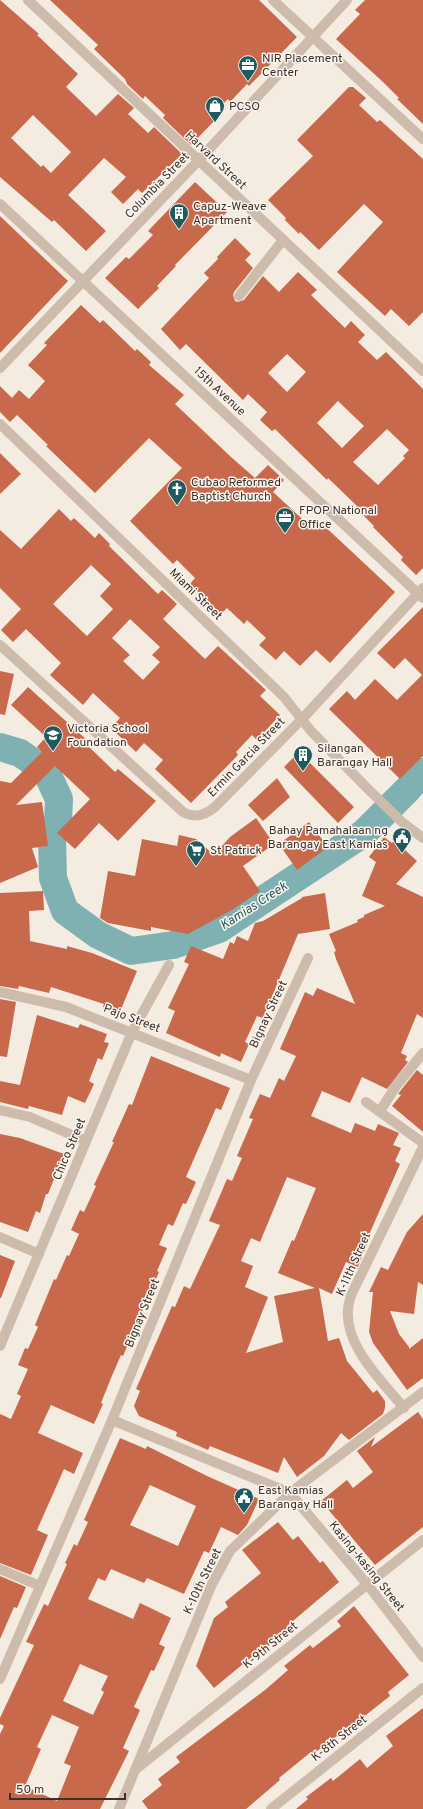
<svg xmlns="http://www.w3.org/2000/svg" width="423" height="1809" viewBox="0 0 423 1809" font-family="Overpass,sans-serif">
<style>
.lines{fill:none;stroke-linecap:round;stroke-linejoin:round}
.river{stroke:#7fb0b2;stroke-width:28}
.building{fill:#c8694b;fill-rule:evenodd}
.minor{stroke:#cdbbac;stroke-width:10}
.labels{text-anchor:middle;stroke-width:3;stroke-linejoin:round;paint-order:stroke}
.poi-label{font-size:12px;fill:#3b302b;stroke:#fbf5ee;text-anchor:start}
.street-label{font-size:12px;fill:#3b302b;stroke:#fbf5ee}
.water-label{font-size:13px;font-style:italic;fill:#1f5a5e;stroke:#fbf5ee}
</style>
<rect width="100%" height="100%" fill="#f4ebe1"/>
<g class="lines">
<path class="river" d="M0,747l20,6 26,18 13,28 -1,22 -6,16 1,41 12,33 33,24 33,16 42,-6 46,-16 145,-96 43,-43 16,-18"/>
</g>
<g class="building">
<path d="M0,0l39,34 -2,1 41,39 -12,13 30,29 22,-22 16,14 -6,6 20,19 6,-6 28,27 -40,39 -4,-4 -15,15 -12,-12 15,-15 -22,-19 -36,37 38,36 -20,20 -32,-31 -2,2 -52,-45zM33,115l38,37 -20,21 -8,-8 -2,2 -30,-29z"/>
<path d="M50,0h209l38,37 -48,49 -2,-2 -17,18 -2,-3 -17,17 4,4 -24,25 -28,-27 2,-3 -20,-19 -2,3 -16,-15 -2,-5 -31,-30 4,-4z"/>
<path d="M365,0h58v124l-26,-25 2,-1 -16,-16 -47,-43 24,-25 -5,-4z"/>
<path d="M349,87h4l13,11 -7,7 18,17 3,-2 43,39v153l-14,14 -18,-17 -6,7 -48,-44 46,-50 -19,-18 -45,46 -19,-18 -1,2 -14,-14 1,-2 -18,-18 45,-44 -16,-16z"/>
<path d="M195,182l32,30 -52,53 1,1 -19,20 2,2 -21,21 -33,-31 21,-21 3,2 24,-24 -5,-4z"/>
<path d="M0,216l68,65 -68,72z"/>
<path d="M235,238l16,16 -6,6 8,8 -19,24 -1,3 2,6 3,1 6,-2 19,-24 16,16 19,-20 19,18 -6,5 34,33 6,-7 14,14 -7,7 19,18 9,-8 37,37v179l-7,7 -15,-15 2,-3 -30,-30 1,-1 -18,-18 1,-2 -29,-28 -1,2 -52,-51 -3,2 -12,-11 7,-8 -19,-18 -5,6 -57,-56 -6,6 -19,-21 48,-51 -5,-5 14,-14 -1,-2zM287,354l19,18 -19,20 -19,-19zM338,401l26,25 -22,22 -25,-25zM387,429l22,21 -6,6 2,2 -27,27 -25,-23z"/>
<path d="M81,305l19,18 3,-3 32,31 2,-2 14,13 -2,3 35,30 -9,9 56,53 24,21 13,-13 16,15 -11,12 40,37 7,-7 75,70 -65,71 -14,-13 -16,16 -16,-15 -8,9 -17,-15 7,-7 -19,-18 -3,4 -17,-16 -6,6 -31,-30 5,-6 -18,-18 -4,4 -43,-43 52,-53 -33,-30 -54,55 -49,-47 2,-1 -31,-30 -7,7 -10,-10v-26l12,12 7,-8 10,9 16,-18 -17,-16 19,-20 -3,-2z"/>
<path d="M0,453l21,21 -21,20z"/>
<path d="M59,509l12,12 3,-3 21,20 4,-5 11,11 -1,2 49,48 4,-4 15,14 -14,15 42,40 13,-13 48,44 -6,6 20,19 -23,25 -5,-5 -16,17 2,3 -47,48 -36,-34 8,-9 -19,-17 -8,9 -25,-24 9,-10 -27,-25 -10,12 -33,-30 11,-12 -35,-34 -13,13 -12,-12 20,-21 -21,-21v-58l21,19zM91,565l20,19 -11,12 13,13 -26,27 -34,-32zM130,619l30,28 -8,8 8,7 -17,18 -20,-19 7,-6 -18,-17z"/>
<path d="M423,607v149l-23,23 -71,-70 18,-18 8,9 20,-21 22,21 25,-25 -17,-17 -11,11 -17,-16z"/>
<path d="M0,671l14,3 -9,41 -5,-1z"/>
<path d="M28,687l60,54v5l27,26 3,-3 38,32 -38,40 -19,-18 -24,26 -18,-16 33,-34 -35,-33 -39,39 26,-3 6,44 -16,2 6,19 -38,16v-102l11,2 31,-31 -5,-5 9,-10 -35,-32z"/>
<path d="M299,752l55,55 -16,16 -54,-56z"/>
<path d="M277,778l13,19 -27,24 -15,-16z"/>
<path d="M256,818l18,26 -31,22 17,25 -28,19 -44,24 -37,-7v4l-43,-8 -8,-5 8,-47 27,5 7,-37 35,7 2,-11 17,4 18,16 16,-18z"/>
<path d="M309,822l19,25 -31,23 -18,-26z"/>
<path d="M384,837l8,6 2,-3 23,21 -21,23 27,13v121l-6,-4 -16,39 6,3 -2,4 3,2 -21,27 -25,-12 -12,26 -28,-12 -11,25 40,17 4,-10 20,8 3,-7 21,9 -6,12 8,3 -6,13 5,3 -32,73h2l-12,30 -12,-5 -14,32 -13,-6 9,53 11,-3 8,23 26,32 4,-3 8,11v7l-2,6 -34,26 -8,-7 -17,23 -27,21 -13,-20 -6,16 -68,-27 -2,4 -32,-14 1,-4 -38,-16 -5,-10 6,-15 -4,-2 36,-83 3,1 9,-21 6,3 30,-64 -11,-4 18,-42 5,2 10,-23 -5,-2 16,-37 -4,-1 11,-24 10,4 9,-20 5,3 12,-25 -16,-7 25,-57 8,4 4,-8 38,16 -19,-45 -2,-7 2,-1 -7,-17 29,-12 -1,-2 7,-3v-2l21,-9 -23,-10 14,-34 -7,-5zM287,1177l29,11 -22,53 -2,-1 -14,33 37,15 -41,8 9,46 -37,11 22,-56 -23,-10 8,-21 -12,-5 10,-23 9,4z"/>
<path d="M43,891l1,19 -15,1 1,30 37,8v-3l25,7 45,18 -18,43 -16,-7 1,-3 -53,-17 -2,6 -30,-7 -1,3 -18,-3v-93z"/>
<path d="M325,893l5,36 -32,5 -35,84 -6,-2 -12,26 4,2 -8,18 -20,-9 -1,4 -54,-24 9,-22 -7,-3 21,-44 -5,-2 7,-16 32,13 7,-17 4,2 3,-8 11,5 7,-18 8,-2 39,-23v-1z"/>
<path d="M0,999l16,3 -9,55 -7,-1z"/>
<path d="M37,1015l41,13 2,-4 27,10 -3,8 5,1 -7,17 -4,-2 -9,23 5,3 -9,19 -17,-7 -6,19 -33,-9 -1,3 -28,-7v-21l20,4z"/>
<path d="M151,1056l79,32 -9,22 -5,-2 -30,69 10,5 -10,22 -3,-1 -10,23 -5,-2 -9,21 8,3 -10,23 2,1 -36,84 -2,-1 -10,23 -10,25 2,1 -9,20 -43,-19 -13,28 45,20 -9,21 -10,-5 -27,61 11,5 -17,40 -31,-12v-149l11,5 10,-23 -4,-2 11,-25 -10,-4 7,-17 3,1 10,-22 -3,-2 19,-46 2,1 11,-25 2,1 10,-22 -8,-4 9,-20 4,2 12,-26 -2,-1 20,-43h-2l17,-38 3,1z"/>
<path d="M417,1070l6,5v57l-31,-26 9,-11 -3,-1 3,-4z"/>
<path d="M0,1134l20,4 44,16 -16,40h-2l-6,19 -4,-2 -8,21 -28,-10z"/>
<path d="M423,1214v71l-5,-3 -4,32 -24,-3 9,23 10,13v2l14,-11v40l-16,12 -34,-47 -4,-11 4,-40h-4l12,-25 7,3 19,-38z"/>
<path d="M0,1255l15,6 -14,37h-1z"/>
<path d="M418,1412l5,7v108l-48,38 -54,-64 26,-21 6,8 20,-16 -16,-21 18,-14 -4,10z"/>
<path d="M120,1438l26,11 1,-3 60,30 52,23 -12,26 -9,10 -17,-8 -12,26 -5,-2 -20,43 -37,-16 -3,5 -33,-14 -6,12 -7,-3 -10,21 45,20 7,-16 31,15 -12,26 6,3 -11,24 -3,-1 -17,37 6,3 -17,38 6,3 -29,58h-100v-75l4,-8 -4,-2v-6l34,-73 -8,-3 18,-38 4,2 19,-42 -2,-1 9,-19 3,2 11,-24 -4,-2zM150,1485l46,21 -18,40 -48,-21zM80,1664l28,12 -7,14 3,2 -11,23 -30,-14zM52,1715l27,12 -15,36 7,3 -14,35 -32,-15 16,-37 -4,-2z"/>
<path d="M278,1522l15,18 5,-4 22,27 3,-2 16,21 -52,44 2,3 -21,17 -1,-2 -53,44 -18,-22 18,-48 14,-11 -3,-5 36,-29 -19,-23z"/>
<path d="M0,1576l26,11 -9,21 -3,-1 -14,32z"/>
<path d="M354,1606l55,69 -21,17 2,4 -52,41 -1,-1 -24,18 -2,-2 -32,26 1,2 -34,29h-98l-6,-8 20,-16 -4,-6 22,-17 -4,-5 89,-67 23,-20 -4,-4 26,-21 3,3 28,-22 -4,-5z"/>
<path d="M423,1708v101h-127l12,-10 -2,-2 25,-19 2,3 27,-22 7,9 26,-22 -7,-10z"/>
</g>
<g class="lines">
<g class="minor">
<path d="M28,0l395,371"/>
<path d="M273,0l150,139"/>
<path d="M0,204l423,394"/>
<path d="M239,296l44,-56"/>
<path d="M0,368l198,-207 149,-161"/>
<path d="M0,424l284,273 27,34 56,57 36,35 20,15"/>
<path d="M0,645l183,167c12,7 22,3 32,-5l88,-89 120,-130"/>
<path d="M0,992l66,15 185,73"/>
<path d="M366,1102l57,41"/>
<path d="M0,1110l30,7 56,24"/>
<path d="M380,1111l16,-25 27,-33"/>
<path d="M0,1237l39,17"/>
<path d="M0,1346l132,-314 37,-67"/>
<path d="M404,1408c-22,-27 -64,-66 -55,-105 1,-7 5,-14 8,-20l66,-136"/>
<path d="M112,1420l178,73 77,91 56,73"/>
<path d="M0,1569l40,17"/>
<path d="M0,1679l112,-259 139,-340 57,-122"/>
<path d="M136,1769l287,-229"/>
<path d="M119,1809l93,-225 18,-33 60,-58 133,-101"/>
<path d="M271,1809l152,-121"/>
</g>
</g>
<defs>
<g id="office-pin" transform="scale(1)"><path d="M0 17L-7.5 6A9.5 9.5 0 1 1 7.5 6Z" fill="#1f5a5e" stroke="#fbf5ee"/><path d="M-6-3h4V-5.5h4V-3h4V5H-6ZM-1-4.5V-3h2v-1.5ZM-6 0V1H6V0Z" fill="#fff"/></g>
<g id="shop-pin" transform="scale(1)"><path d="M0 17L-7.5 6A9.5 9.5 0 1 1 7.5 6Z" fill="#1f5a5e" stroke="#fbf5ee"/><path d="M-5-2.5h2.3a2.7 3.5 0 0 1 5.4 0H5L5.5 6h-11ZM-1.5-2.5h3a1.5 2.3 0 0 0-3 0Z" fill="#fff"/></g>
<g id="building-pin" transform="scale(1)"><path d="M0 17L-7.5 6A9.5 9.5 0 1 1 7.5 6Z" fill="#1f5a5e" stroke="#fbf5ee"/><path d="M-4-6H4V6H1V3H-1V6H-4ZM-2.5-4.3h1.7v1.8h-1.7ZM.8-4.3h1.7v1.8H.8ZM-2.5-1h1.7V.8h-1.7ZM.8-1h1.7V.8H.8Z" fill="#fff"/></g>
<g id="church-pin" transform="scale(1)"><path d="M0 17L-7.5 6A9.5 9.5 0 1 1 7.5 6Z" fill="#1f5a5e" stroke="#fbf5ee"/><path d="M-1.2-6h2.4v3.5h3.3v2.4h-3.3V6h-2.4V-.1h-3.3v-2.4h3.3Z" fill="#fff"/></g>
<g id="school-pin" transform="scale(1)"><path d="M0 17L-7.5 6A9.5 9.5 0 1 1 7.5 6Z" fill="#1f5a5e" stroke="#fbf5ee"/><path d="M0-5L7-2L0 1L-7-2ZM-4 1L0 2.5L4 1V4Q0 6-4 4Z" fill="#fff"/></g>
<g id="civic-pin" transform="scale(1)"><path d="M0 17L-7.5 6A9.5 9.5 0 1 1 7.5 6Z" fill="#1f5a5e" stroke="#fbf5ee"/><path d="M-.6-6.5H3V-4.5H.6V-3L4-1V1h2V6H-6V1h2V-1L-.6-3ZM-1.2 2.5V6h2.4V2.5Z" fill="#fff"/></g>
<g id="supermarket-pin" transform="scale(1)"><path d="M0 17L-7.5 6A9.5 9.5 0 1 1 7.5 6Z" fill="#1f5a5e" stroke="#fbf5ee"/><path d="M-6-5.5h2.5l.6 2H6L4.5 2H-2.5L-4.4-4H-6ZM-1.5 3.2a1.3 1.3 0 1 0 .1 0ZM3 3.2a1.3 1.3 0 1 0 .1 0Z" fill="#fff"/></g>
</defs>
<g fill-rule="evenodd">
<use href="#office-pin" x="248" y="65"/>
<use href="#shop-pin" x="215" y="106"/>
<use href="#building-pin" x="179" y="213"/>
<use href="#church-pin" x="177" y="489"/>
<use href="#office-pin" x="285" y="517"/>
<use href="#school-pin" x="53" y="735"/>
<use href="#building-pin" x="303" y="755"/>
<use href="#civic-pin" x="402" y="837"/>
<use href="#supermarket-pin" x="196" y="850"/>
<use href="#civic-pin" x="244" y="1497"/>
</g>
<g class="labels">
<g class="poi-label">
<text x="262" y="62">NIR Placement<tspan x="262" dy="14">Center</tspan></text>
<text x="229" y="110">PCSO</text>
<text x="193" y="210">Capuz-Weave<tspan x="193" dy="14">Apartment</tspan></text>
<text x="191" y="486">Cubao Reformed<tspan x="191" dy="14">Baptist Church</tspan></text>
<text x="299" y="514">FPOP National<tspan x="299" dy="14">Office</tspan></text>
<text x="67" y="732">Victoria School<tspan x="67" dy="14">Foundation</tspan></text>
<text x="317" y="752">Silangan<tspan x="317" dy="14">Barangay Hall</tspan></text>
<text x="388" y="834" text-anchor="end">Bahay Pamahalaan ng<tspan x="388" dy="14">Barangay East Kamias</tspan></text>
<text x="210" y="854">St Patrick</text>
<text x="258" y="1494">East Kamias<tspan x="258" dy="14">Barangay Hall</tspan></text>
</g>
<g class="street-label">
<text transform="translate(216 160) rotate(43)" y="4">Harvard Street</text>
<text transform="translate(157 185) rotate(-46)" y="4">Columbia Street</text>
<text transform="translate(220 391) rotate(43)" y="4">15th Avenue</text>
<text transform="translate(196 594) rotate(44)" y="4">Miami Street</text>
<text transform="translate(246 757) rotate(-46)" y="4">Ermin Garcia Street</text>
<text transform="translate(268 1014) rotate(-65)" y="4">Bignay Street</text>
<text transform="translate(132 1018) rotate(21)" y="4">Pajo Street</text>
<text transform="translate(69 1149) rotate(-67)" y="4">Chico Street</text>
<text transform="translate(353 1264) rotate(-66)" y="4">K-11th Street</text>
<text transform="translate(142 1313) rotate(-68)" y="4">Bignay Street</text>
<text transform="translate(367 1566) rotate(51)" y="4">Kasing-kasing Street</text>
<text transform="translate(202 1581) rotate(-64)" y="4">K-10th Street</text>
<text transform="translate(270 1645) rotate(-39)" y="4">K-9th Street</text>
<text transform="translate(339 1738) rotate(-38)" y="4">K-8th Street</text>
</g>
<g class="water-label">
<text transform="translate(253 905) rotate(-33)" y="5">Kamias Creek</text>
</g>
</g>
<path d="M10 1793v6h115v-6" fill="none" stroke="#3b302b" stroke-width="2"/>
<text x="16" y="1793" font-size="12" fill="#3b302b" stroke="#fbf5ee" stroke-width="3" paint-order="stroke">50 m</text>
</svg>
